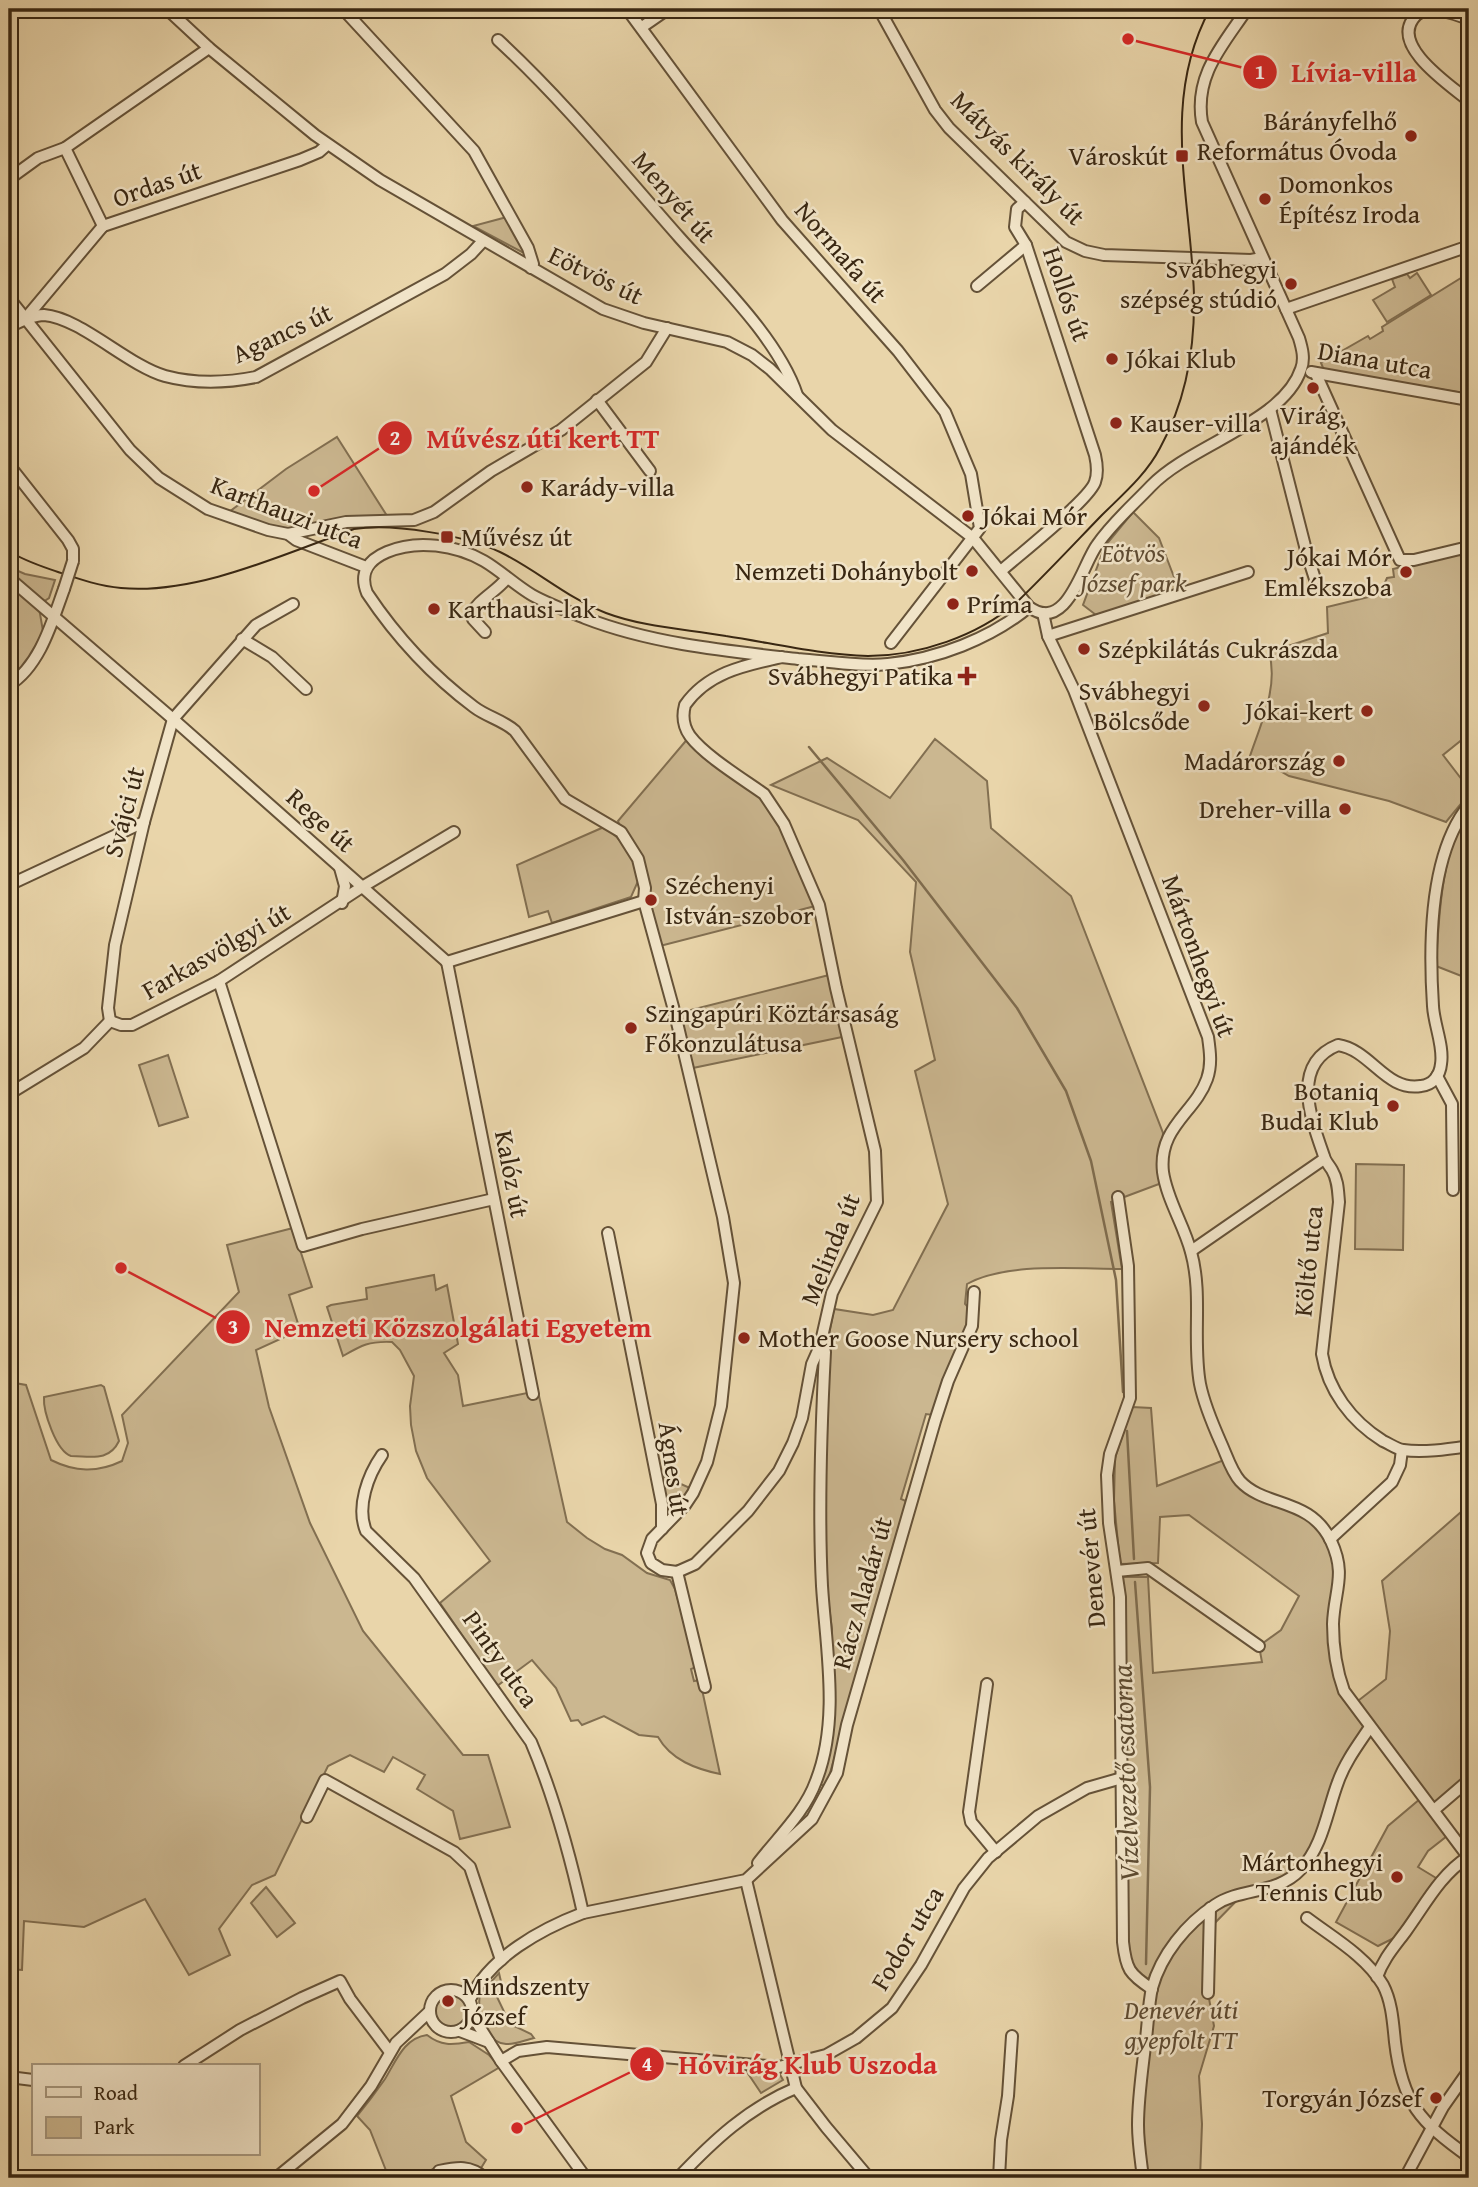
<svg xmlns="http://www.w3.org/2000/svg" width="1478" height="2187" viewBox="0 0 1478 2187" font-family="'Gentium Book Plus',serif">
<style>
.green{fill:#cbb790;stroke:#826f51;stroke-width:2}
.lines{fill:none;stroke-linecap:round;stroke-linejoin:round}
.stream{stroke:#7f6c4e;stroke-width:2.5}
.minor-casing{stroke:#655238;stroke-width:14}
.minor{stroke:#f1e4c8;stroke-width:10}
.tram{stroke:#392712;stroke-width:2}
.minor-bridge-casing{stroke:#655238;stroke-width:14;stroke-linecap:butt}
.minor-bridge{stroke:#f1e4c8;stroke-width:10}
.poi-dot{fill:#8f2418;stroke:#f1e4c8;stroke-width:2.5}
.labels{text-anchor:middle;stroke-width:5;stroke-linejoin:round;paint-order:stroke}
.poi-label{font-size:26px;fill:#392712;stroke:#f1e4c8;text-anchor:end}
.street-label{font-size:26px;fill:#392712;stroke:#f1e4c8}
.park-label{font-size:26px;font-style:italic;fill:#5e4b32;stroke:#f1e4c8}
.water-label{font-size:28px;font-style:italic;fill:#5c4a30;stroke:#f1e4c8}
.leader{fill:none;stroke:#d62828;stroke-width:2.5}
.callout-dot{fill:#d62828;stroke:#f1e4c8;stroke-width:2.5}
.mark-label{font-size:21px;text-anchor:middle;font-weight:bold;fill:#fff}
.callout-label{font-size:28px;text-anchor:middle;font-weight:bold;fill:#d62828;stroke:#f1e4c8;stroke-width:5;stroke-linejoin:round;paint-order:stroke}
</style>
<rect width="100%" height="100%" fill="#e9d5aa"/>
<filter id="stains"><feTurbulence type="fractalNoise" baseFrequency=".00286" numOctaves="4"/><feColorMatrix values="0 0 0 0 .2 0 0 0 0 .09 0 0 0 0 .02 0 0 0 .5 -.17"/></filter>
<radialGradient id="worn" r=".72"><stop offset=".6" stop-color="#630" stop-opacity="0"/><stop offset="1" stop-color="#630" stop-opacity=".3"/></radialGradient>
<g class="green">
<path d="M507,217l18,33 -3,2 -49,-26z"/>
<path d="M1417,273l14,22 -44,27 -14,-22 22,-13 -3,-8 15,-5 3,4z"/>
<path d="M1469,273v121l-145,-24 -3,-7 47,-27 2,3 13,-8 -1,-4z"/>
<path d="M337,437l52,82 -98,10 -13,-1 -49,-16 57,-43z"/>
<path d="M1133,512l26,26 20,52 -83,25 -13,-10 22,-59z"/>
<path d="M1456,554l13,4v176l-26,21 26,34v5l-23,28 -57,-21 -100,-25 -14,-8 -26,-9c11,-34 30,-71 20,-107l59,-19 -1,-26 58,-14 -2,-6 4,-9 7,-1 -1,-8z"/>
<path d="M9,567l16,7 30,6 -6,18 -6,4 -34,-28z"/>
<path d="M9,584l30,24 4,23 -15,30 -19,20z"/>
<path d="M690,736l74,58 55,111 -163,42 -11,-59 -27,-67z"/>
<path d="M935,739l52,42 4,47 80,68 92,237 -4,51 -48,18 11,67c-45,0 -116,-7 -155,15l-2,20 5,5v10l-37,96 -7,-1 -25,85 7,3 -82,285 -6,-3 12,-155 -6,-46 -1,-228 9,-46 39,6 20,-5 55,-106 -33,-133 20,-11 -25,-108 6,-70 -58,-62 -87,-35 56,-27 63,40z"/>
<path d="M1469,813v166l-33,-13c3,-45 4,-116 33,-153z"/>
<path d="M604,827c20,13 29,30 35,52l-8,18 -79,26 -4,-12 -19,6 -12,-52z"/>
<path d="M833,974l14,62 -159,33 -13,-55z"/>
<path d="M168,1055l20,62 -29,9 -20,-61z"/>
<path d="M1356,1164l48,1 -1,85 -48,-1z"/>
<path d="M293,1228l19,59 -23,8 11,35 -44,20 13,57 41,116 53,108 100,124h25l22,72 -50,12 -7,-28 -36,-22 8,-14 -32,-18 -9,15 -34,-17 -22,11 -53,109 -23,10 -33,44 11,26 -41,20 -44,-76 -61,28 -60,-6 -2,49 -13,-1v-587l17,3 25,75c24,12 46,13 71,1l6,-18 -6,-28 117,-123 -12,-47z"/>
<path d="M434,1275l2,15 11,-5 11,59 -14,9 14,22 5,31 64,-13 3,5 9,-2 28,126 20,16 18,11 17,6 25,18 23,7 5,9 21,78 -5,2 3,12 6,-1 20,94c-24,-5 -49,-14 -62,-37l-19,-2 -35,-19 -22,9 -4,-5 -7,1 -15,-33 -24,-28 -35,26 -57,-83 50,-42 -63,-83 -11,-27 -5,-26 -1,-19 4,-30 -14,-26 -8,-8c-23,-1 -30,3 -49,14l-16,-49 4,-2 36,-6 -1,-11z"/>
<path d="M101,1385l3,2 15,54c-10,21 -28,15 -48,15 -15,-5 -28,-45 -27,-59z"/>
<path d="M1132,1407l19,1 6,78 67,-26 16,28 15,3 59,27 23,40 -2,107 19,39 32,-25 4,-48 -8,-50 87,-76v275l-35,30 -64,-82 -19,27 -28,73 -35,55 -40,6 -39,40 -1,64 6,33 -15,50 3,48 -2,54h-57l-5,-52 14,-137 -27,-27 -2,-385h25l5,96 109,-11 -3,-16 22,-16 18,-34 -110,-81 -29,2 -2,46 -38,1 -6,-63 1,-43z"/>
<path d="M663,1476l27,12 -4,10 -15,18 -4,-1 -6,-34z"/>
<path d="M1420,1799l27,37 -19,15 -10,16 23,14 -37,52 -26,13 -42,-24 52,-96z"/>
<path d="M266,1887l29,36 -18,14 -26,-34z"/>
<path d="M499,1973l3,13 -5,11 13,27 21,10 3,4c-9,2 -19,7 -28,6 -21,-1 -29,-34 -26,-50z"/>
<circle cx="451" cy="2010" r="17"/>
<path d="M427,2035c14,11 25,10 42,7l20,13 11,12 -49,29 15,46 20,18 -5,8 -8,-3h-23l-17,4 -15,9h-29l-19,-48 -13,-14c10,-12 19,-24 28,-37 11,-18 19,-41 42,-44z"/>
<path d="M747,2072l32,1 4,7 -22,13z"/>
</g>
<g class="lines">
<g class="stream">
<path d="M809,747l94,113 114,148 49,83 25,70 25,119 7,112"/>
<path d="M1127,1431l7,128"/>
<path d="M1135,1582l15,205 -4,177"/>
</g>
<g class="minor-casing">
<g id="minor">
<path d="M167,9l42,39 106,87 65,45 223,129 41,14 83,19 25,13 18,14 62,61 141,108 56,69c38,27 53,-42 68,-62 15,-22 36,-40 54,-59 39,-41 133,-64 150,-117 4,-10 1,-21 -2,-31l-97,-216c-8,-47 21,-77 45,-113"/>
<path d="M343,9l131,142 54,97 5,16 -2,4"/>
<path d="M627,9l155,211 116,131 47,61 26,62 9,54 -89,115"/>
<path d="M879,9l56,101 14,18 117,114 19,9 19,4 147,5 11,-2"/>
<path d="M1469,19c-16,-5 -44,-18 -56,0 -21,28 37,66 56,82"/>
<path d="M642,27l26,-18"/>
<path d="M498,40c65,60 122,130 181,197 39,44 100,103 118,158"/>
<path d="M65,148l38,78"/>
<path d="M9,179l29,-21 27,-10 144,-100"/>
<path d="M103,226l197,-66 19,-8 8,-7"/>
<path d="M977,286l49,-41"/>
<path d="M9,298l121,152 29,28 49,31 60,21 20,4 8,6 70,27"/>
<path d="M1286,309l183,-63"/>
<path d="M25,319l78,-93"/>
<path d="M9,327c10,-5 23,-12 35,-12 37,3 83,50 121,61 30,8 61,7 91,1l189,-103 26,-20 12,-13"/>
<path d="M1311,372l158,28"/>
<path d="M1316,374l84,186h14l50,-12 5,1"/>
<path d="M597,400l53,71"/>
<path d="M1270,409l37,145 8,25"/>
<path d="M9,465l59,75 5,9v12"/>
<path d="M288,534l58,-12 68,-2 20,-8 57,-41 70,-41 85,-68 21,-34"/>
<path d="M1001,571c18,-16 88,-71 94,-89 3,-8 2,-18 0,-27l-69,-210 -11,-18 2,-18 8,-7"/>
<path d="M9,578l164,141 274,243"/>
<path d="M1043,613l5,23 26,54 134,347c2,14 4,28 -1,42 -12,34 -49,48 -44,93 4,28 21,53 28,80 12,43 1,88 9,132 4,20 13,41 21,59 6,13 10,28 19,38 25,27 70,16 91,60 16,34 3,50 2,83 0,24 3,45 11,67l125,167"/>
<path d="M485,632l-12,-13 -2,-5c8,-15 25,-22 36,-36"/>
<path d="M1048,636l200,-64"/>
<path d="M242,639l30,18 34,32"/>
<path d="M782,657c-36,8 -74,15 -97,48 -3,11 -2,21 5,31 15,20 53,43 74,58l20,30 35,81 17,83 39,163 2,51 -45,91 -12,53 -8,18 -10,54 -9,25 -14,28 -31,40 -53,53 -18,8 -15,-2 -11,-7 -4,-10 5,-14 33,-34 8,-12 14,-31 14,-56 13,-123 -11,-66 -48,-203 -31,-113 1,-13 -7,-29 -17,-27 -56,-33 -50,-68c-12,-11 -28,-14 -41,-24 -44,-33 -77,-69 -107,-114 -8,-20 1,-33 20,-41 30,-13 69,-7 97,9 17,10 31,24 48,34 16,9 35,16 53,23 67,26 142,33 213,41 29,2 61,8 90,5 49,-5 102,-25 141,-57"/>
<path d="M9,685c31,-19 43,-63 55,-96"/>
<path d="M1469,805c-40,49 -40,141 -36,201 1,19 11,40 8,58 -1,11 -8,21 -20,22 -35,6 -50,-36 -83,-41 -48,19 -27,74 -14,111 1,5 5,9 8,14 6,10 6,21 7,32l-17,152c6,36 29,67 61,87 7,3 13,8 20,9 21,3 46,-1 66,-4"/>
<path d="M340,868l5,18 -3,17"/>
<path d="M9,885l135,-63"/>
<path d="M447,962l86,432"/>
<path d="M447,962l197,-61"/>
<path d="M219,981l84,265 59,-17 132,-30"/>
<path d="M110,1021l-2,-13 7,-63 29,-123 29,-103 83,-94 37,-21"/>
<path d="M110,1021l11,4h11l87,-44 143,-94 92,-55"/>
<path d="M1437,1076l15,28 1,86"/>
<path d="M9,1094l75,-46 26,-27"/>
<path d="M1118,1197l10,69 2,132 -20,56 -3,21 2,48 11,74 3,345c3,27 6,32 29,47"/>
<path d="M608,1233l54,271v25"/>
<path d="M1191,1251l133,-92"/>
<path d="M382,1455c-14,20 -26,52 -16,76l48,47 117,164c23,54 39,113 52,171"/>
<path d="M1330,1539l62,-57 8,-17 2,-15"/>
<path d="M1117,1571l31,-3 111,78"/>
<path d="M677,1572l28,115"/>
<path d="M987,1684l-18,128 2,10 25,30"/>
<path d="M1434,1810l35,-30"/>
<path d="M307,1817l18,-37 129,72 16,15 31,93"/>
<path d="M758,1863c20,-26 47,-51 58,-82 24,-61 10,-132 6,-195 -4,-78 -1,-157 3,-234l-5,-6"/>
<path d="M746,1880l50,208 30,39 43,51"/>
<path d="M1307,1918c25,19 59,38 76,67 9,17 10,38 12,57 7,61 25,80 74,115"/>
<path d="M1377,1977c6,-18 18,-31 29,-46 19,-26 34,-56 62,-74"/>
<circle cx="451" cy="2011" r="21"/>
<path d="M1208,1993l2,-85"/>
<path d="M470,1999c20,-42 71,-70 113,-86l163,-33 66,-61 25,-46 10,-48 88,-304 13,-40 24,-55 2,-34"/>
<path d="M472,2015l29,46 85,117"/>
<path d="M460,2031l29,11"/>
<path d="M501,2061l17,-10 29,-4 232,20 47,-12 30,-17 36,-30 29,-43 43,-77 24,-30 50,-42 49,-28 35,-10"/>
<path d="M184,2066l56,-36 62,-32 38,-17 10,18 40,53"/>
<path d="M9,2077l24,3"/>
<path d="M439,2171c19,-4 31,-6 46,7"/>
<path d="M276,2178l66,-54 29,-38 25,-43 34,-32"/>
<path d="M678,2178c35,-37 70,-70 118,-90"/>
<path d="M999,2178l2,-38 7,-44 4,-60"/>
<path d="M1143,2178c-2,-17 -5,-35 -5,-53 0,-26 4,-53 7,-79 3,-19 3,-40 7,-58 9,-33 34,-64 63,-83 27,-18 62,-10 86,-36 22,-23 26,-58 37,-87 7,-20 20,-37 32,-55"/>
<path d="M1405,2178l38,-71 26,-37"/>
</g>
</g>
<use href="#minor" class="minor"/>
<path class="tram" d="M9,551c15,10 32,15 49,21 21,7 41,14 63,16 75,7 163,-34 233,-59 40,-6 109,6 146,23 37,18 67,46 106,61 37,14 80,16 120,23 46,7 95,19 142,20 51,0 109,-20 148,-53 29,-28 57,-58 85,-87 21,-21 45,-41 59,-68 26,-47 35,-99 34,-153 -3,-98 -34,-194 16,-286"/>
<g class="minor-bridge-casing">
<path id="minor-bridge" d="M64,589l9,-28"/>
</g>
<use href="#minor-bridge" class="minor-bridge"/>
</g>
<g class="poi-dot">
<circle cx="1411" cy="136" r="7"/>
<rect x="1175" y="149" width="14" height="14" rx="3.5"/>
<circle cx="1265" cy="199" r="7"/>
<circle cx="1291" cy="284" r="7"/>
<circle cx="1112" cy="359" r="7"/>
<circle cx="1313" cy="388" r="7"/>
<circle cx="1116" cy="423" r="7"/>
<circle cx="527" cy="487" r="7"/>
<circle cx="968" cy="516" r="7"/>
<rect x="440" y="530" width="14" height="14" rx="3.5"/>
<circle cx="972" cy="571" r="7"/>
<circle cx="1406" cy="572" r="7"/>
<circle cx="953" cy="604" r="7"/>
<circle cx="434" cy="609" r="7"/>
<circle cx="1084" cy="649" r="7"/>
<path d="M963.5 665.5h7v7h7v7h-7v7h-7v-7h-7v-7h7z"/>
<circle cx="1204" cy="706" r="7"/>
<circle cx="1367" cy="711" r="7"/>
<circle cx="1339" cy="761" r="7"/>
<circle cx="1345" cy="809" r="7"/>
<circle cx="651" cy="900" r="7"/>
<circle cx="631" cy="1028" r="7"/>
<circle cx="1393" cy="1106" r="7"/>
<circle cx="744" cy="1338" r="7"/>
<circle cx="1397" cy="1877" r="7"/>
<circle cx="448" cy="2001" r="7"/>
<circle cx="1436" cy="2098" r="7"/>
</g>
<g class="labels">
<g class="poi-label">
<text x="1397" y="130">Bárányfelhő<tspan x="1397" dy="30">Református Óvoda</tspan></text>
<text x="1168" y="165">Városkút</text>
<text x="1279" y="193" text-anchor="start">Domonkos<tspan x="1279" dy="30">Építész Iroda</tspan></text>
<text x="1277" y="278">Svábhegyi<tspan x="1277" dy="30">szépség stúdió</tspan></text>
<text x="1126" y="368" text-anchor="start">Jókai Klub</text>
<text x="1313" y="424" text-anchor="middle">Virág,<tspan x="1313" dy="30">ajándék</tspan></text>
<text x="1130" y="432" text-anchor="start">Kauser-villa</text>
<text x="541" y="496" text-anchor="start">Karády-villa</text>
<text x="982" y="525" text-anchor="start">Jókai Mór</text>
<text x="461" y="546" text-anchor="start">Művész út</text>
<text x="1392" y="566">Jókai Mór<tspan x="1392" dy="30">Emlékszoba</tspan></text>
<text x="958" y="580">Nemzeti Dohánybolt</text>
<text x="967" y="613" text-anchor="start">Príma</text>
<text x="448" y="618" text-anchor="start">Karthausi-lak</text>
<text x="1098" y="658" text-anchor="start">Szépkilátás Cukrászda</text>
<text x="953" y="685">Svábhegyi Patika</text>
<text x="1190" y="700">Svábhegyi<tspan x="1190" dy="30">Bölcsőde</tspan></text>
<text x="1353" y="720">Jókai-kert</text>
<text x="1325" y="770">Madárország</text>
<text x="1331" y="818">Dreher-villa</text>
<text x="665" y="894" text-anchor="start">Széchenyi<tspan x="665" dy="30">István-szobor</tspan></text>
<text x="645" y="1022" text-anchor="start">Szingapúri Köztársaság<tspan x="645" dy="30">Főkonzulátusa</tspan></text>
<text x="1379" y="1100">Botaniq<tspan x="1379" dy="30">Budai Klub</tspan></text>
<text x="758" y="1347" text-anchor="start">Mother Goose Nursery school</text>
<text x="1383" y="1871">Mártonhegyi<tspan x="1383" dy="30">Tennis Club</tspan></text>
<text x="462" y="1995" text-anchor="start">Mindszenty<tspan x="462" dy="30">József</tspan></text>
<text x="1422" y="2107">Torgyán József</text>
</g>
<g class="street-label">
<text transform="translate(1018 158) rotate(45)" y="9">Mátyás király út</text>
<text transform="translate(157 184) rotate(-19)" y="9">Ordas út</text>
<text transform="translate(674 197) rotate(49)" y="9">Menyét út</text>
<text transform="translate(841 252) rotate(49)" y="9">Normafa út</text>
<text transform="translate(596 275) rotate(26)" y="9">Eötvös út</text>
<text transform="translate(1067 294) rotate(71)" y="9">Hollós út</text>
<text transform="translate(282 333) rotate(-25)" y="9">Agancs út</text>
<text transform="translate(1375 360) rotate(10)" y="9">Diana utca</text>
<text transform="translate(287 512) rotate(21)" y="9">Karthauzi utca</text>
<text transform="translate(124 812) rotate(-75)" y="9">Svájci út</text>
<text transform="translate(321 820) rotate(42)" y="9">Rege út</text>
<text transform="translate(216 951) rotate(-30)" y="9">Farkasvölgyi út</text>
<text transform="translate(1199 956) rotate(70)" y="9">Mártonhegyi út</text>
<text transform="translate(512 1174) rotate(79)" y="9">Kalóz út</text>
<text transform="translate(830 1249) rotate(-68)" y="9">Melinda út</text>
<text transform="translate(1308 1261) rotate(-84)" y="9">Költő utca</text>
<text transform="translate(674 1469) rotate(82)" y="9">Ágnes út</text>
<text transform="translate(1091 1568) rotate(-95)" y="9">Denevér út</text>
<text transform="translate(862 1593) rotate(-74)" y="9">Rácz Aladár út</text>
<text transform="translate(501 1659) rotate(55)" y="9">Pinty utca</text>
<text transform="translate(907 1938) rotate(-59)" y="9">Fodor utca</text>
</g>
<g class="park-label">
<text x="1133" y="562">Eötvös<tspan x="1133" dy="30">József park</tspan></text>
<text x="1181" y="2019">Denevér úti<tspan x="1181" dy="30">gyepfolt TT</tspan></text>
</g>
<g class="water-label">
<text transform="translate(1125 1773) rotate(-92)" y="10">Vízelvezető csatorna</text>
</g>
</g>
<path class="leader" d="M1128 39L1260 72M314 491L395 438M121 1268L233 1327M517 2128L647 2064"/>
<g class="callout-dot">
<circle cx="1128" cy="39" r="7"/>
<circle cx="314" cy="491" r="7"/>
<circle cx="121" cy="1268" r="7"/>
<circle cx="517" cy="2128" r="7"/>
<circle cx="1260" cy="72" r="18"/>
<circle cx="395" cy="438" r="18"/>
<circle cx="233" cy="1327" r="18"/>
<circle cx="647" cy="2064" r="18"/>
</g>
<g class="mark-label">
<text x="1260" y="79">1</text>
<text x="395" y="445">2</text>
<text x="233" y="1334">3</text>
<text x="647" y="2071">4</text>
</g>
<g class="callout-label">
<text x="1354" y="82">Lívia-villa</text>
<text x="543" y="448">Művész úti kert TT</text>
<text x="458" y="1337">Nemzeti Közszolgálati Egyetem</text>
<text x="808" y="2074">Hóvirág Klub Uszoda</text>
</g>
<rect width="1478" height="2187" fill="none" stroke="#e9d5aa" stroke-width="35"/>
<rect x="10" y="10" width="1457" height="2166" fill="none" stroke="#392712" stroke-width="3.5"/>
<rect x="18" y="18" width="1443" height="2152" fill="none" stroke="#392712" stroke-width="2"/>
<rect x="32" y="2064" width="228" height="91" fill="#f1e4c8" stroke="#a7987f" stroke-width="2"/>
<rect x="46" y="2087" width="35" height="10" fill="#f1e4c8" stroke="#a7987f" stroke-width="2"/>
<text x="94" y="2100" font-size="21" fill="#392712">Road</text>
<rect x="46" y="2117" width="35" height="21" fill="#cbb790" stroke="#a7987f" stroke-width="2"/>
<text x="94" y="2134" font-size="21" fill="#392712">Park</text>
<rect width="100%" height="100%" filter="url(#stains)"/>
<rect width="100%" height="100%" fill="url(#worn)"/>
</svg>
